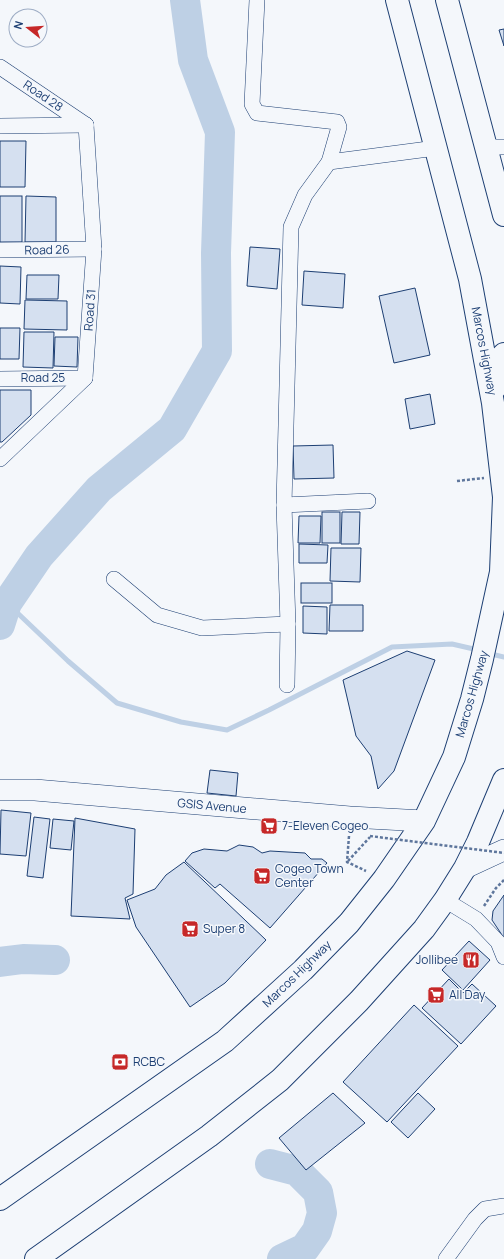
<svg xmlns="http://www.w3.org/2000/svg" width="504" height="1259" viewBox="0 0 504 1259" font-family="Manrope,sans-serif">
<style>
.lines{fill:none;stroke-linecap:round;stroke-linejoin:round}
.stream{stroke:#bed0e5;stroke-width:5}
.river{stroke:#bed0e5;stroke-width:30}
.building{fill:#d5e0f0;stroke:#1d3f73}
.street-casing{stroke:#1d3f73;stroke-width:16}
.secondary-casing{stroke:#1d3f73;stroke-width:22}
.primary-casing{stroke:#1d3f73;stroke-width:24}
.path{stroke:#5e769c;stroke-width:2.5;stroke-dasharray:3 2;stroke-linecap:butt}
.street{stroke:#f4f7fb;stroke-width:15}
.secondary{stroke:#f4f7fb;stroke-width:21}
.primary{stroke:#f4f7fb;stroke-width:22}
.path-bridge{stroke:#5e769c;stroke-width:2.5;stroke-dasharray:3 2;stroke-linecap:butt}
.labels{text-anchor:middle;stroke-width:3;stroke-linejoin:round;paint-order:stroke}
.street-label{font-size:12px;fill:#1d3f73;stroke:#f4f7fb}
.poi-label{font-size:12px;fill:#1d3f73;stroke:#f4f7fb;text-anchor:start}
</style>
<rect width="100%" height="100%" fill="#f4f7fb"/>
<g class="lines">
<g class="stream">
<path d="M7,603l61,58 49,42 64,19 46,8 42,-20 123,-63 60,-3 26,6"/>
<path d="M487,653l17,4"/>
</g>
<g class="river">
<path d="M0,625l7,-22 32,-47 60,-67 73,-60 45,-78 -1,-98 4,-121 -27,-72 -8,-60"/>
<path d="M0,962l23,-3 32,1"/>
<path d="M270,1164l27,7 21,21 4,21 -5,18 -12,17 -23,11"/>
</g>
</g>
<g class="building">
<path d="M504,29v17l-5,-16z"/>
<path d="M0,141h26l-1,46h-25z"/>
<rect x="0" y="196" width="22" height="46"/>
<path d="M26,196l30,1v45h-31z"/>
<path d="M250,247l30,2 -3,40 -30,-3z"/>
<path d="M0,266l21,1 -1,37 -20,-1z"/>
<path d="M304,271l41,3 -2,34 -41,-3z"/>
<path d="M27,275h32l-1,24h-32z"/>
<path d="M415,288l15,67 -36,8 -15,-67z"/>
<path d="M25,300l42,1v29l-43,-1z"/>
<path d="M0,328h20l-1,31h-19z"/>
<path d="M24,332h30l-1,36 -30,-1z"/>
<path d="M55,337h23l-1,30 -23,-1z"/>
<path d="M0,390h31v25l-29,27h-2z"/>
<path d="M430,394l5,30 -25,5 -5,-30z"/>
<path d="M333,445l1,33 -40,1 -1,-33z"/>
<rect x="322" y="512" width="18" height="31"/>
<path d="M342,512h18l-1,32h-18z"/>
<path d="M299,516h22l-1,27h-22z"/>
<path d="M299,544l29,1 -1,18h-28z"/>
<path d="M331,548h30l-1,34 -30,-1z"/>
<rect x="301" y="583" width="31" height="20"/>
<path d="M330,605h33v26h-34z"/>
<path d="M303,606l24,1v27l-24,-1z"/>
<path d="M407,651l28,9 -41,111 -16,18 -7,-33 -15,-20 -13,-56z"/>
<path d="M210,770l28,3 -2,23 -29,-3z"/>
<path d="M1,810l30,3 -5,43 -26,-2z"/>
<path d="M34,817l16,2 -7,59 -16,-2z"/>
<path d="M75,818l60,11 -2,65 -8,4 5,21 -59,-3z"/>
<path d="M53,819l21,2 -3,29 -21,-2z"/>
<path d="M239,845l14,2 9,6 8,-2 35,2 6,6h11l5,4 -57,65 -50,-44 -5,4 -30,-27 7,-8 12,-4 23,2z"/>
<path d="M184,862l82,78 -41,43 -35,24 -54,-80 -9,-27 28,-11 11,-14z"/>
<path d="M504,895v43l-12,-18 1,-9z"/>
<path d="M469,941l21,19 -27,30 -21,-20z"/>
<path d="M449,979l14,14 9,-9 24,22 -35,38 -39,-36z"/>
<path d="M414,1005l44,41 -71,76 -44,-40z"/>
<path d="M333,1093l32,30 -59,47 -27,-32z"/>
<path d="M418,1093l17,16 -27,29 -17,-16z"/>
</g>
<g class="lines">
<g class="street-casing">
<g id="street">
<path d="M257,0l-5,104 5,9 80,9 2,5 -10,35"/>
<path d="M0,67l86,58"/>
<path d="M0,126l86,-1"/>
<path d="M486,147h18"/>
<path d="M0,250l94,-1"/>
<path d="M0,379l85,-1"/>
<path d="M0,459l85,-81 9,-129 -8,-124"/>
<path d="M284,505l84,-4"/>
<path d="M114,579l43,36 45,13 86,-4"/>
<path d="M287,685l1,-61 -4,-119 7,-278 14,-32 24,-33 107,-14"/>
<path d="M445,900l31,19 22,23 6,15"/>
<path d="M446,1259l29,-40 10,-10 19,-3"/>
</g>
</g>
<g class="secondary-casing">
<g id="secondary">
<path d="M0,790h35l315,27 74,4"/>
<path d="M465,868l39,-18"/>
</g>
</g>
<g class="primary-casing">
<g id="primary">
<path d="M447,0l57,215"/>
<path d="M495,388l4,-29 5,-5"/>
<path d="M0,1199l225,-158 78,-71 46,-47 35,-44 40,-58 30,-64 18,-58 10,-40 19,-87 3,-75 -11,-94 -23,-124 -73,-279"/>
<path d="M36,1259l173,-123 71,-56 79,-79 65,-72 21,-29 20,-32 13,-26 26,-62"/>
</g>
</g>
<g class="path">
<path d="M457,481l27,-3"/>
<path d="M349,836l-2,26 19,9"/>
<path d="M348,861l22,-24"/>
<path d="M484,906l12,-18 8,-8"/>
</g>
<use href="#street" class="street"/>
<use href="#secondary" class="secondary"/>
<use href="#primary" class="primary"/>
<path class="path-bridge" d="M370,836l134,17"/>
</g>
<defs>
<g id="supermarket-square" transform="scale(0.9)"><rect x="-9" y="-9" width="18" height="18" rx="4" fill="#c62828" stroke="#f4f7fb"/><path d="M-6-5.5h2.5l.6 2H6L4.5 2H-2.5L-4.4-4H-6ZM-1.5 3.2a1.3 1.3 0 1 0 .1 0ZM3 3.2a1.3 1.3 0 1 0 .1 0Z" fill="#fff"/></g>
<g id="restaurant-square" transform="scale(0.9)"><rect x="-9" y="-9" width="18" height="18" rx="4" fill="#c62828" stroke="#f4f7fb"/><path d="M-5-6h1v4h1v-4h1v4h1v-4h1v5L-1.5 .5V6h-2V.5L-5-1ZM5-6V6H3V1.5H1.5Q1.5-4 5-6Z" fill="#fff"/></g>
<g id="bank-square" transform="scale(0.9)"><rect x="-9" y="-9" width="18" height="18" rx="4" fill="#c62828" stroke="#f4f7fb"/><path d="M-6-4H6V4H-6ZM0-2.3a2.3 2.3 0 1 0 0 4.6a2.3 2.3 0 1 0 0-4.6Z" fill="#fff"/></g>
</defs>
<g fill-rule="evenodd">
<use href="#supermarket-square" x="269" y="826"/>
<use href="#supermarket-square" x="262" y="876"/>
<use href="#supermarket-square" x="190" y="929"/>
<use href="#restaurant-square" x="471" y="960"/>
<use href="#supermarket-square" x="436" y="995"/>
<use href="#bank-square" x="120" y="1062"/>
</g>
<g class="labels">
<g class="street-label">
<text transform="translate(43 96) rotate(34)" y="4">Road 28</text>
<text transform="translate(47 250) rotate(-1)" y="4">Road 26</text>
<text transform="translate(90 310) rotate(-86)" y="4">Road 31</text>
<text transform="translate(484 351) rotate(79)" y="4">Marcos Highway</text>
<text x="43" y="382">Road 25</text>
<text transform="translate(472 694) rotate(-74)" y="4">Marcos Highway</text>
<text transform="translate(212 806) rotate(5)" y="4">GSIS Avenue</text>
<text transform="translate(297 974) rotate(-44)" y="4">Marcos Highway</text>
</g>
<g class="poi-label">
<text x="282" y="830">7-Eleven Cogeo</text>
<text x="275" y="873">Cogeo Town<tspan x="275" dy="14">Center</tspan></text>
<text x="203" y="933">Super 8</text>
<text x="458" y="964" text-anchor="end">Jollibee</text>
<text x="449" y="999">All Day</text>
<text x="133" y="1066">RCBC</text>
</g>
</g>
<g transform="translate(28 28) rotate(287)"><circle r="19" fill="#f4f7fb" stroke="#9eadc5"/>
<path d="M0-3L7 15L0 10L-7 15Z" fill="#c62828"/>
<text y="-6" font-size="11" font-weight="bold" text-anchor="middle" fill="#1d3f73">N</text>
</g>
</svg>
